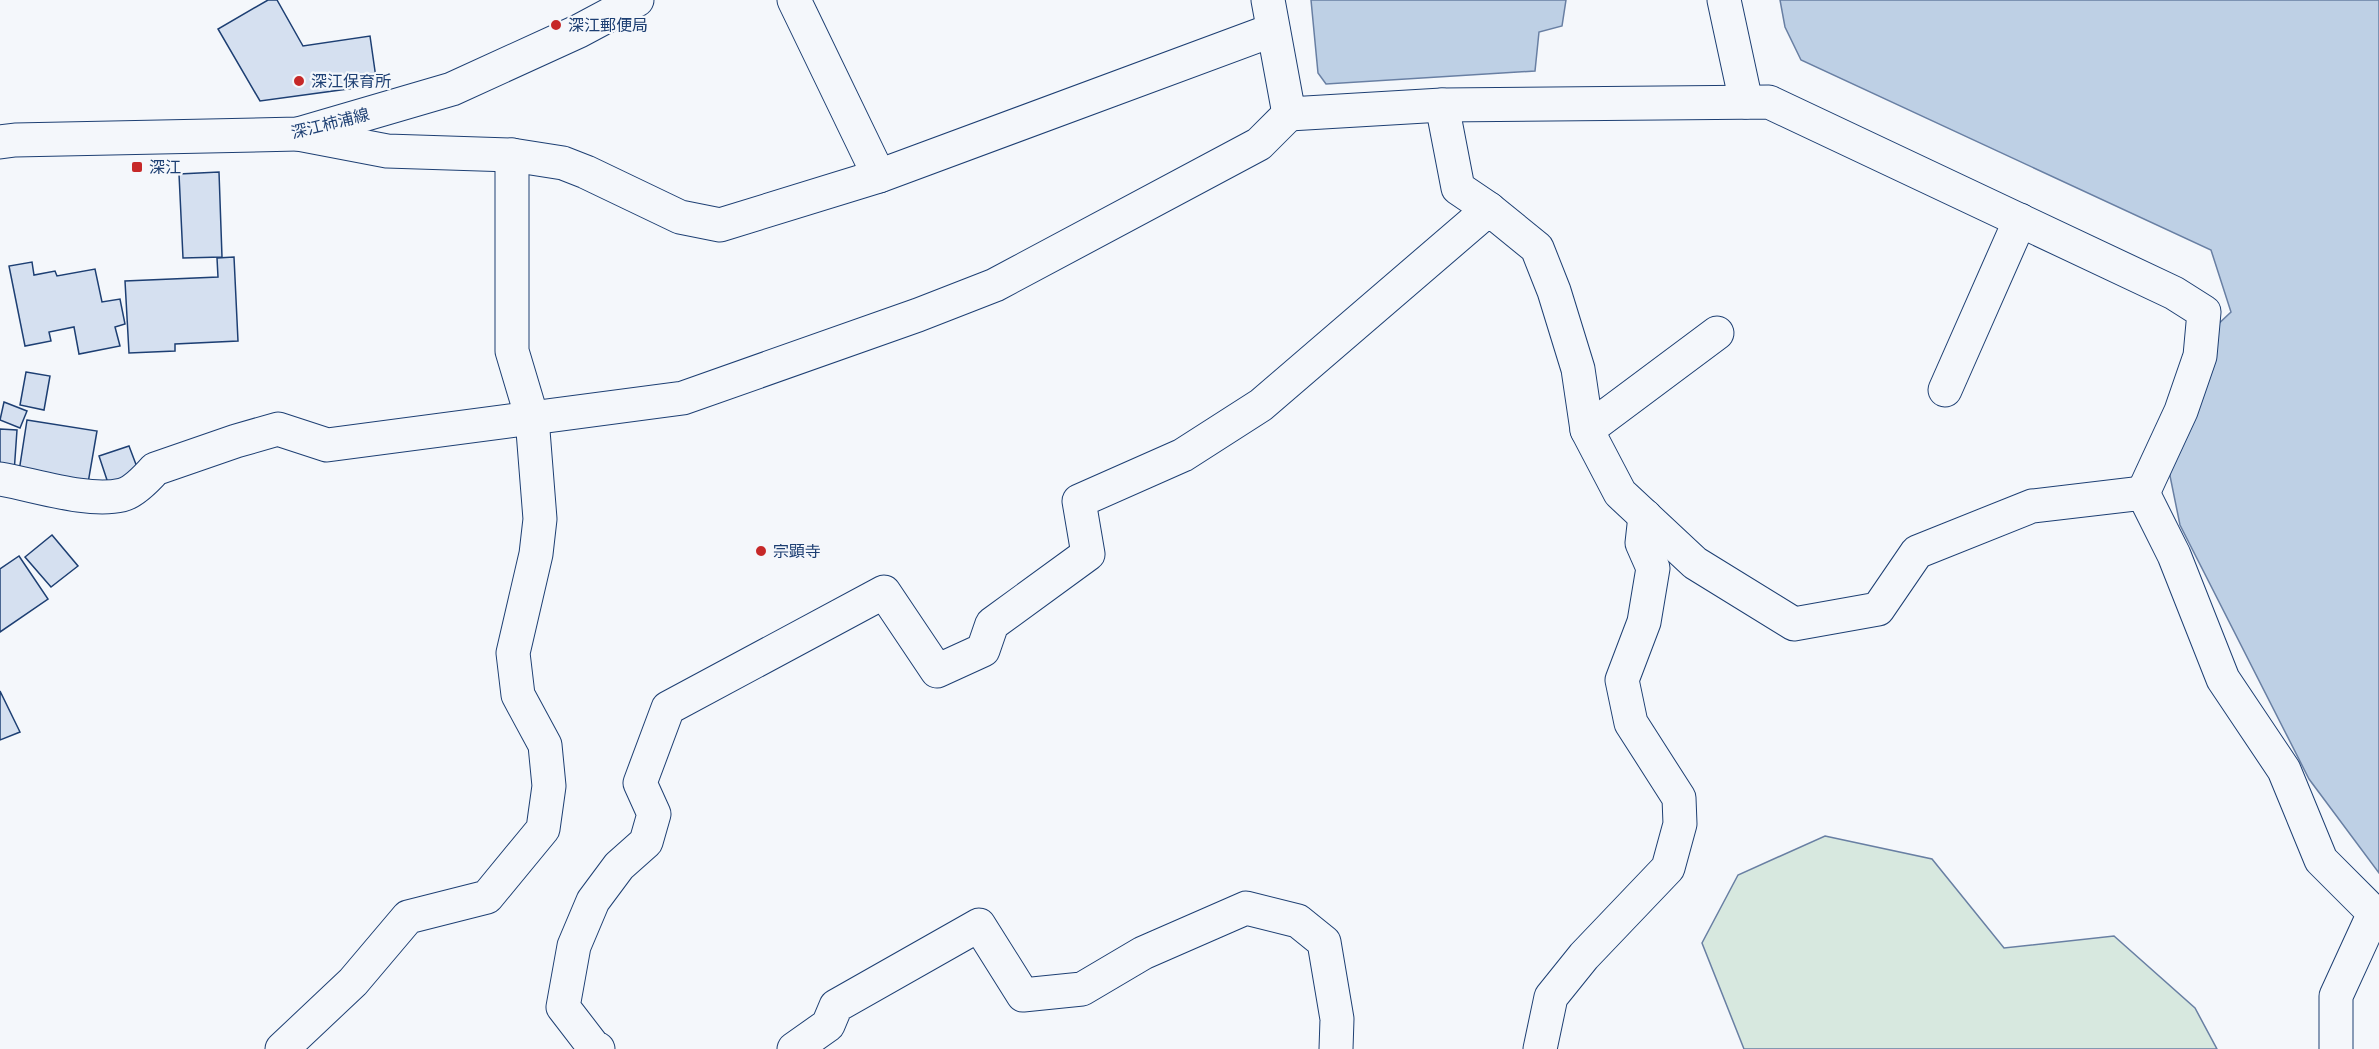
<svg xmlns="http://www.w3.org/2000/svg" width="2379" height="1049" viewBox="0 0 2379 1049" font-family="'Crimson Pro','Noto Sans JP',serif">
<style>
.green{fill:#d7e8df;stroke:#687fa3;stroke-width:1.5}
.water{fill:#bed0e5;stroke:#687fa3;stroke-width:1.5}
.building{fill:#d5e0f0;stroke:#1d3f73;stroke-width:1.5}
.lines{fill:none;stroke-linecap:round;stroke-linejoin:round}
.minor-casing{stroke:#1d3f73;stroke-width:35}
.major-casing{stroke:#1d3f73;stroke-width:35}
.minor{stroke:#f4f7fb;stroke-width:33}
.major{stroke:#f4f7fb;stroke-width:33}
.poi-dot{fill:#c62828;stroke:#f4f7fb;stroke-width:2}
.labels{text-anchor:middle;stroke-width:4.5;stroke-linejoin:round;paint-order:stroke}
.poi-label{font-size:16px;fill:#1d3f73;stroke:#f4f7fb;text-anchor:start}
.street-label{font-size:16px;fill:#1d3f73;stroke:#f4f7fb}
</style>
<rect width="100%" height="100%" fill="#f4f7fb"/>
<path class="green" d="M1825,836l107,23 72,89 110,-12 81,72 22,41h-473l-42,-106 36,-68z"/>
<g class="water">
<path d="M1311,0h255l-4,26 -23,6 -4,39 -209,13 -8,-11z"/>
<path d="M1780,0h599v873l-70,-94 -129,-254 -12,-59 45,-137 18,-17 -20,-62 -410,-190 -16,-33z"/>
</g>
<g class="building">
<path d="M268,0h9l26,46 67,-10 7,49 -117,16 -42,-72z"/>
<path d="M219,172l3,85 -39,1 -4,-84z"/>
<path d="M234,257l4,84 -63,3v7l-46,2 -4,-72 93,-4 -1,-19z"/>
<path d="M32,262l2,13 21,-4 2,5 38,-7 7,33 18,-3 5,25 -10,3 5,19 -41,8 -5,-27 -25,5 2,9 -26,5 -16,-80z"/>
<path d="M26,372l24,4 -6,34 -24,-5z"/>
<path d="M4,402l23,9 -7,17 -20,-8z"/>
<path d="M27,420l70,11 -10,58 -69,-11z"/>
<path d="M0,429l17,1 -3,43 -14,-1z"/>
<path d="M129,446l11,29 -31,11 -10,-30z"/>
<path d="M52,535l26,31 -27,21 -26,-30z"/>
<path d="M19,556l29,43 -48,33v-63z"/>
<path d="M0,691l20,41 -20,8z"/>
</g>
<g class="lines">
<g class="minor-casing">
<g id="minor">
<path d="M794,0l85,176"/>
<path d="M1268,0l21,114 153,-9 327,-3 405,191 30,19 -4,44 -19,55 -38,82"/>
<path d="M1724,0l22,102"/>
<path d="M1442,105l16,83 31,21"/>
<path d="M298,134l89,17 125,4 51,8 23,9 94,45 40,8 159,-49 394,-146"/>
<path d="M1945,390l75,-170"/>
<path d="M1587,430l130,-97"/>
<path d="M0,479c35,6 88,24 122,16 12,-3 25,-17 33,-26l81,-28 42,-12 49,16 356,-47 235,-83 77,-30 264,-141 30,-30"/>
<path d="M282,1049l71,-67 55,-65 79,-20 56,-68 6,-43 -4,-41 -27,-50 -5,-42 23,-99 4,-35 -8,-101 -20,-67v-196"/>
<path d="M598,1049l-5,-3 -30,-39 11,-61 19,-45 26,-35 27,-24 8,-28 -14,-31 28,-75 216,-116 53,79 46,-21 9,-26 96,-70 -9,-53 104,-46 78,-50 228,-196 48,39 17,43 24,78 9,61 33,63 75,70 99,61 84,-15 39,-57 115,-46 111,-13 31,62 49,124 61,91 37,90 53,53 -38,83v53"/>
<path d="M794,1049l34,-24 8,-19 143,-81 44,70 59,-6 61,-36 103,-45 52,13 26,21 13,77 -1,30"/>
<path d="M1540,1049l11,-52 33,-41 84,-88 12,-44 -1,-26 -48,-75 -9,-43 22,-58 9,-54 -11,-25 3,-27"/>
</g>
</g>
<g class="major-casing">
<path id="major" d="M0,142l15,-2 283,-6 154,-45 127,-58 58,-31"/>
</g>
<use href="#minor" class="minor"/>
<use href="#major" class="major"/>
</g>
<g class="poi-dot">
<circle cx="556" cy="25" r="6"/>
<circle cx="299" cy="81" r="6"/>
<rect x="131" y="161" width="12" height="12" rx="3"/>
<circle cx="761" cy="551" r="6"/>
</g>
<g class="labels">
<g class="poi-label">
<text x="568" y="31">深江郵便局</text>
<text x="311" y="87">深江保育所</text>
<text x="149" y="173">深江</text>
<text x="773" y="557">宗顕寺</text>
</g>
<g class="street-label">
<text transform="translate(330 123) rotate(-14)" y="6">深江柿浦線</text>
</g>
</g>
</svg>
